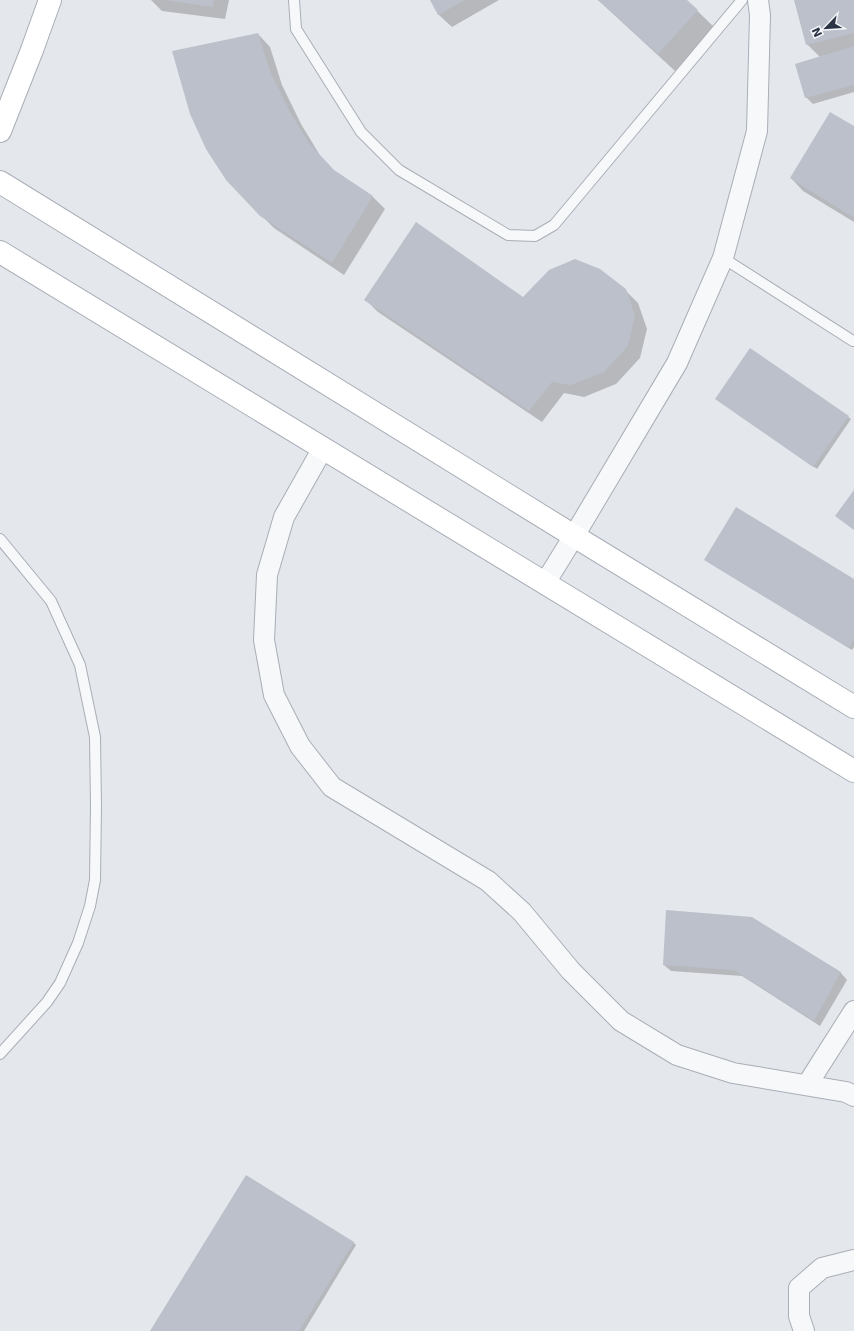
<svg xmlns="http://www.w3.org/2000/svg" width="854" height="1331" viewBox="0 0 854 1331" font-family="'DejaVu Sans',sans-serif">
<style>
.shadow{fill:#0003}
.building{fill:#bbc0ca}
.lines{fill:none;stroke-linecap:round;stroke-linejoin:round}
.lane-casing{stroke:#a9aeb7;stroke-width:12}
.street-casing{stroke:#a9aeb7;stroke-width:22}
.secondary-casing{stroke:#a9aeb7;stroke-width:24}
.lane{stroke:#f7f8fa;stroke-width:10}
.street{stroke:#f7f8fa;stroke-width:20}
.secondary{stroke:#fff;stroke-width:22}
</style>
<rect width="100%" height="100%" fill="#e4e7ec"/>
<g class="shadow">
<path d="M151,0h78l-4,19 -63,-8z"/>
<path d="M431,0h68l-47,27 -13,-12z"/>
<path d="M598,0h88l28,27 -39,44z"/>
<path d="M795,0h59v92l-41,12 -7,-7 14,-40 -13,-13z"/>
<path d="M258,34l12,13 12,38 19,39 20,33 15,16 36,23 13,13 -41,66 -70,-47 -13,-13z"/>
<path d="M854,127v95l-51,-31 -12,-13z"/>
<path d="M625,290l13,13 9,26 -7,29 -24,26 -32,13 -20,-4 -22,29 -164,-110 -12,-12 157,-2z"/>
<path d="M716,399l132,18 3,2 -34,50z"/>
<path d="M708,562l146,18v67l-2,3z"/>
<path d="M751,918l90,55 6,7 -27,46 -78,-50 -71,-5 -7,-6z"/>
<path d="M353,1242l3,3 -52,86h-153z"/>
</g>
<g class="building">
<path d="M164,0h50l-1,7z"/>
<path d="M430,0h35l-27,15z"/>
<path d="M598,0h89l11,10 -40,44z"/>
<path d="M794,0h60v33l-48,12z"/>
<path d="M258,33l12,38 19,39 20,33 25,27 39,26 -41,67 -72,-47 -34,-36 -20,-31 -16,-35 -18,-63z"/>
<path d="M854,46v39l-49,13 -10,-34z"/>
<path d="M830,112l24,14v92l-64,-40z"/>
<path d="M416,222l107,75 26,-27 26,-11 25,10 26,20 9,27 -7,30 -24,26 -33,13 -19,-3 -23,29 -165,-111z"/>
<path d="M750,348l99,68 -36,51 -98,-68z"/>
<path d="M854,490v40l-19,-14z"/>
<path d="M736,507l118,72v60l-5,9 -145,-88z"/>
<path d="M666,910l86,7 89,55 -27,49 -80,-51 -71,-5z"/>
<path d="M246,1175l108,67 -55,89h-149z"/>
</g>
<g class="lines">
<g class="lane-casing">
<g id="lane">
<path d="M294,0l2,29 65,103 38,38 109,65 27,1 19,-11 188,-225"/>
<path d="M723,258l130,83"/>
<path d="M0,539l51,62 29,64 15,72 1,69 -1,74 -5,26 -12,37 -18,40 -13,19 -47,52"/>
</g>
</g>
<g class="street-casing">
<g id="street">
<path d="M323,448l-39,69 -17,58 -3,65 10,55 26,51 32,41 156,94 34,31 49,59 50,50 56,34 56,18 113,19 8,4"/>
<path d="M545,583l29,-47 103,-173 46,-105 34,-127 3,-116 -2,-15"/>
<path d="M807,1085l47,-74"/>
<path d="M804,1331l-5,-15v-28l23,-20 32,-8"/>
</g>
</g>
<g class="secondary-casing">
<g id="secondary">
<path d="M0,131l32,-81 18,-50"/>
<path d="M0,182l574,354 280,171"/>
<path d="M0,252l854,519"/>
</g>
</g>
<use href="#lane" class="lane"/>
<use href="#street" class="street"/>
<use href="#secondary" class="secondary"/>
</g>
<g transform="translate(826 28) rotate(245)" stroke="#f4f6f9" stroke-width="3" paint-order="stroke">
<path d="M0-3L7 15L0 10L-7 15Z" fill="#2b3445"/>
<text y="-6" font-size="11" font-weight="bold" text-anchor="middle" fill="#2b3445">N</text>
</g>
</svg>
